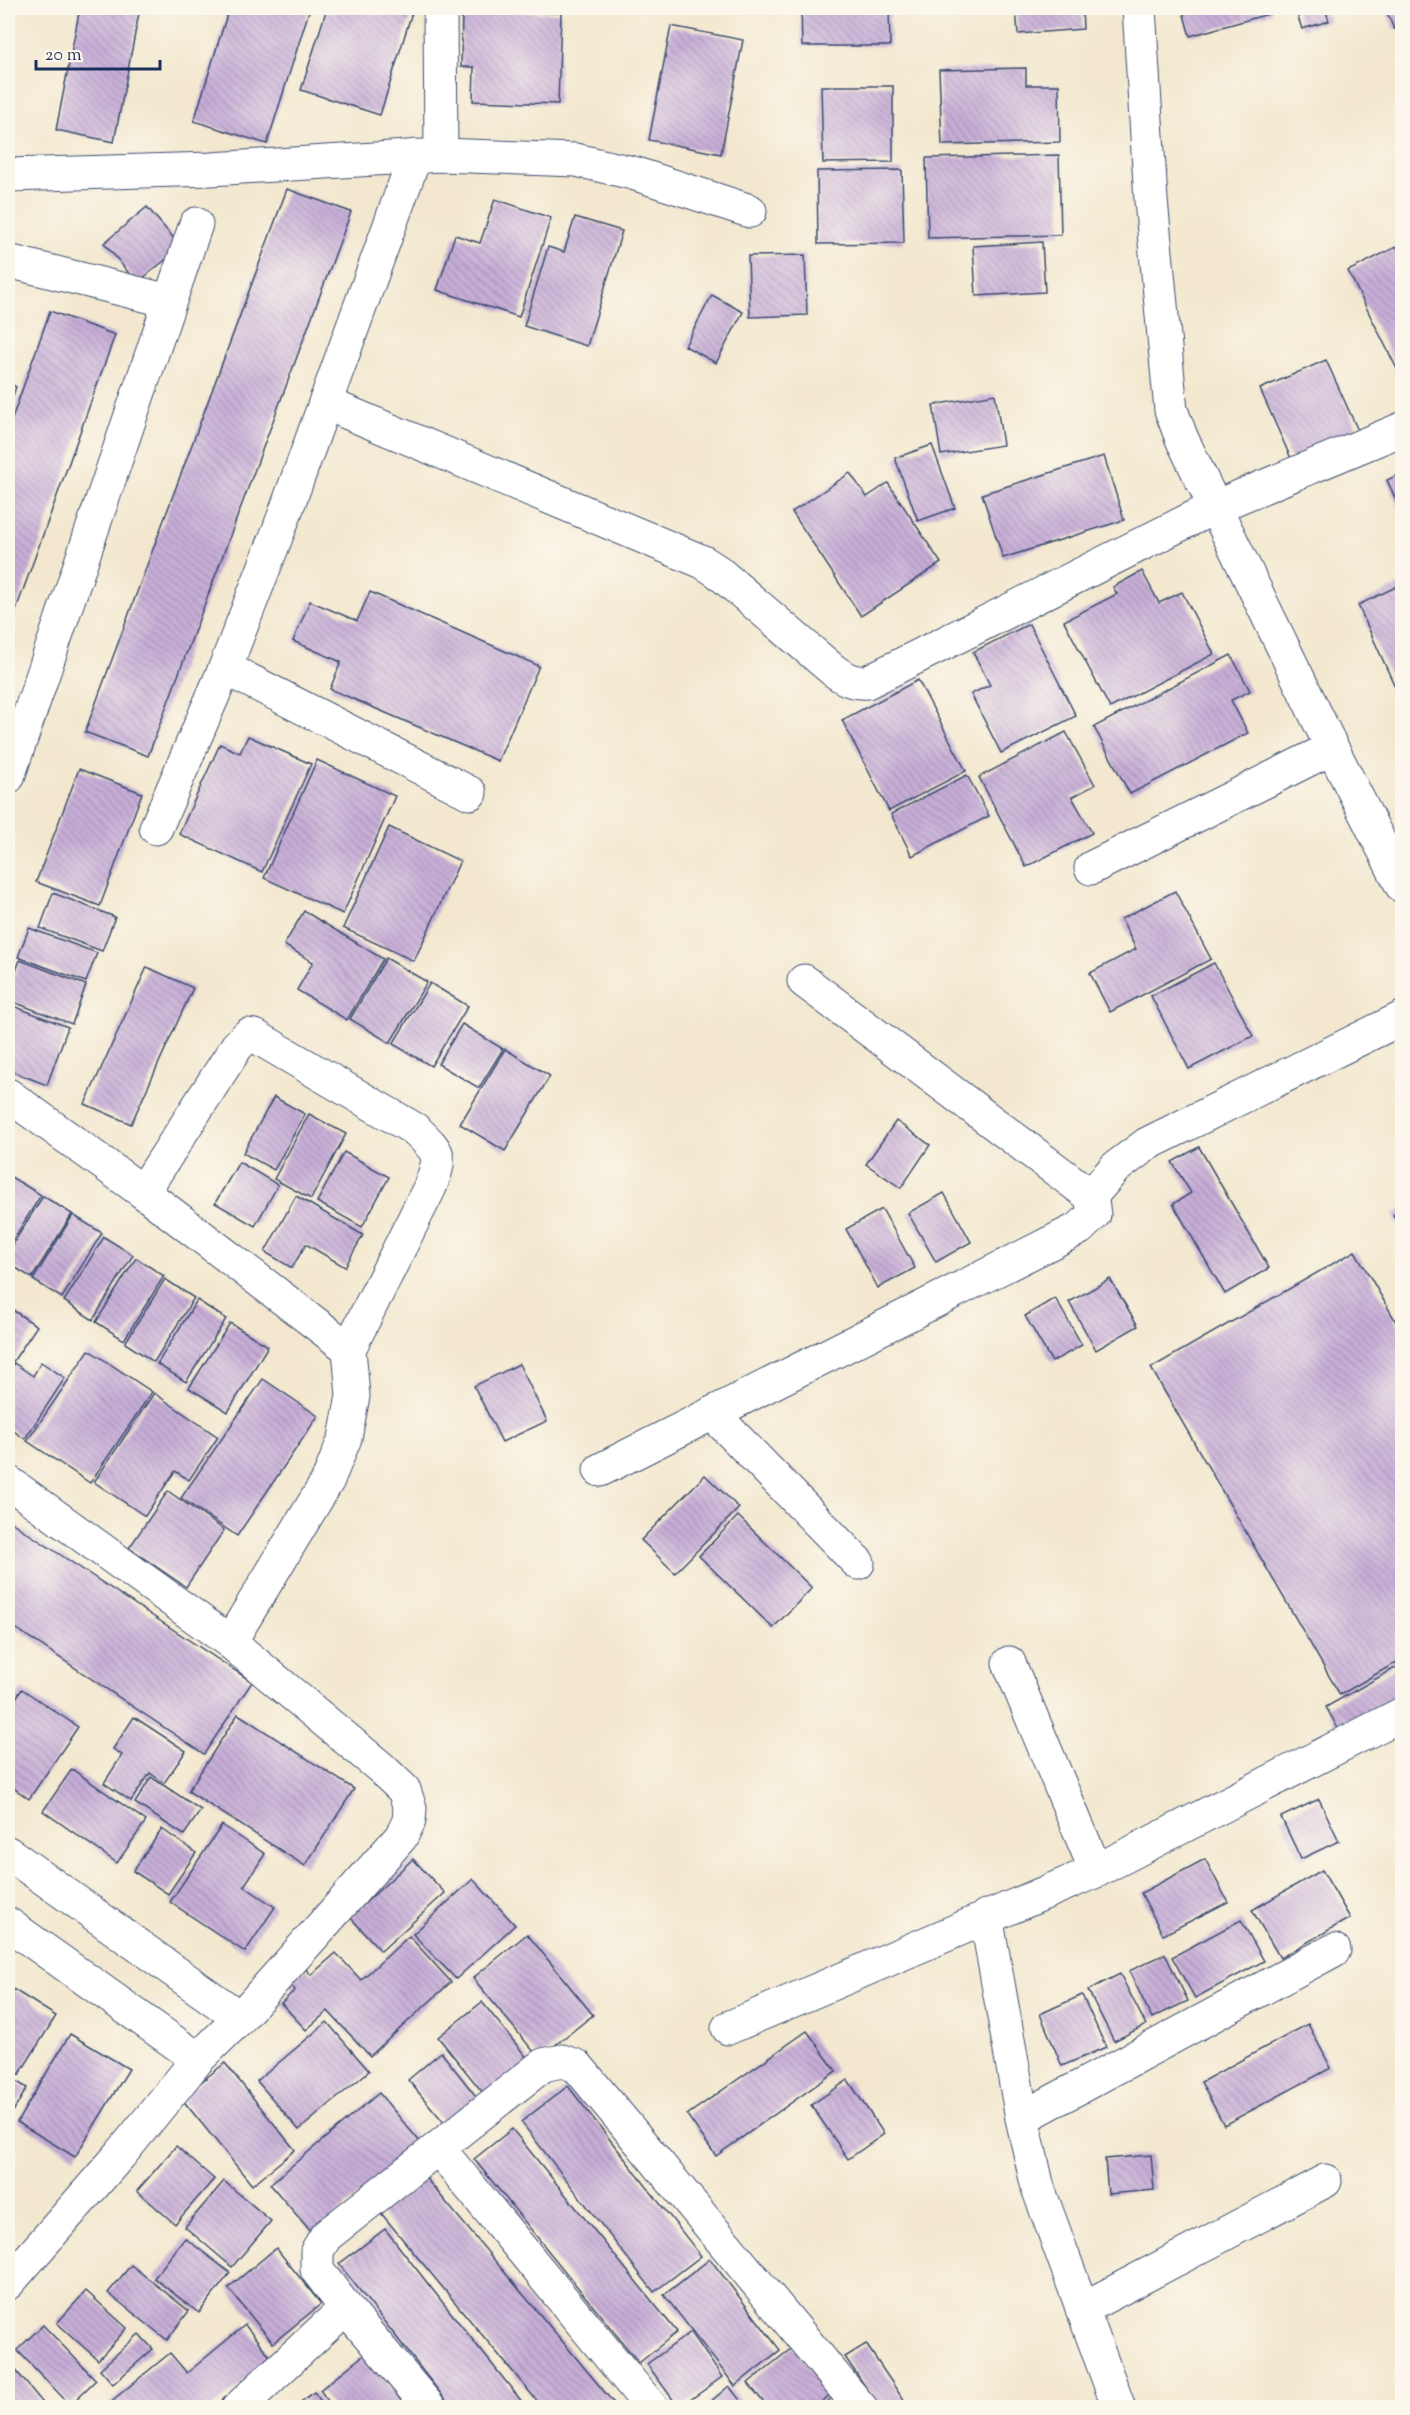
<svg xmlns="http://www.w3.org/2000/svg" width="1410" height="2415" viewBox="0 0 1410 2415" font-family="'Sorts Mill Goudy',serif">
<style>
.building{fill:url(#building-back-hatch)}
.lines{fill:none;stroke-linecap:round;stroke-linejoin:round}
.minor-casing{stroke:#3b4b6f;stroke-width:35}
.minor{stroke:#fff;stroke-width:33}
</style>
<defs>
<pattern id="building-back-hatch" width="6" height="6" patternUnits="userSpaceOnUse" patternTransform="scale(1.5)"><rect width="6" height="6" fill="#c8afd8"/><path d="M-1 5l2 2M0 0l6 6M5-1l2 2" fill="none" stroke="#a28fb2"/></pattern>
</defs>
<rect width="100%" height="100%" fill="#fbf7ec"/>
<filter id="ink" filterUnits="userSpaceOnUse"><feTurbulence type="fractalNoise" baseFrequency=".0167" numOctaves="2"/><feDisplacementMap in="SourceGraphic" scale="12" xChannelSelector="R" yChannelSelector="G"/><feConvolveMatrix kernelMatrix="1 2 1 2 8 2 1 2 1" color-interpolation-filters="sRGB"/></filter>
<filter id="wash" filterUnits="userSpaceOnUse"><feTurbulence type="fractalNoise" baseFrequency=".008" numOctaves="4" result="noise"/><feDisplacementMap in="SourceGraphic" scale="24" xChannelSelector="R" yChannelSelector="G"/><feGaussianBlur stdDeviation="1.35" result="paint"/><feColorMatrix in="noise" values="0 0 0 0 0 0 0 0 0 0 0 0 0 0 0 0 0 1.4 0 .05"/><feComposite in="paint" operator="in"/></filter>
<g filter="url(#wash)">
<rect width="100%" height="100%" fill="#f3e8cf"/>
<g id="blocks">
<g class="building">
<path d="M80,8h60l-26,134 -58,-12z"/>
<path d="M229,8h81l-43,136 -73,-23z"/>
<path d="M327,8h80l6,1 -33,106 -79,-25z"/>
<path d="M801,8h88l1,38h-88z"/>
<path d="M1016,8h66l1,21 -65,5z"/>
<path d="M1182,8h88l2,5 -82,23z"/>
<path d="M1295,8h30l4,13 -27,8z"/>
<path d="M1385,8h17v18l-8,3z"/>
<path d="M462,10l99,3 -3,91 -85,-3 1,-34h-13z"/>
<path d="M671,26l72,14 -22,114 -72,-14z"/>
<path d="M1026,68v17h33l1,57 -118,3 -3,-75z"/>
<path d="M821,86h72v76l-70,1z"/>
<path d="M1059,155l2,80 -133,3 -2,-80z"/>
<path d="M902,170l2,73 -86,1 -1,-73z"/>
<path d="M287,189l64,23 -203,544 -63,-24z"/>
<path d="M495,199l56,19 -32,99 -82,-27 18,-55 25,8z"/>
<path d="M147,207l34,40 -44,36 -33,-40z"/>
<path d="M575,217l47,14 -35,115 -63,-20 24,-79 16,5z"/>
<path d="M1042,242l3,50 -69,4 -3,-50z"/>
<path d="M1402,244v135l-54,-108z"/>
<path d="M805,255l2,60 -57,2 -2,-61z"/>
<path d="M712,295l31,17 -27,51 -31,-17z"/>
<path d="M50,311l65,24 -107,297v-202z"/>
<path d="M1326,360l34,75 -67,28 -33,-74z"/>
<path d="M8,383l8,4 -8,23z"/>
<path d="M995,394l8,51 -62,10 -8,-50z"/>
<path d="M932,445l23,63 -37,13 -23,-63z"/>
<path d="M1104,456l20,64 -121,38 -21,-64z"/>
<path d="M850,473l17,24 21,-14 53,80 -80,53 -69,-104z"/>
<path d="M1402,473v40l-15,-33z"/>
<path d="M1142,571l17,32 23,-11 32,62 -104,54 -46,-87 53,-27 -4,-7z"/>
<path d="M1402,584v118l-44,-97z"/>
<path d="M370,592l169,74 -41,95 -168,-72 11,-27 -48,-21 17,-40 47,20z"/>
<path d="M1029,624l47,92 -75,37 -30,-59 19,-9 -17,-33z"/>
<path d="M1231,655l19,36 -19,9 17,33 -118,61 -36,-67z"/>
<path d="M918,680l48,91 -77,40 -47,-91z"/>
<path d="M1066,732l29,53 -23,12 20,36 -66,34 -47,-90z"/>
<path d="M248,736l63,28 -49,108 -83,-38 41,-90 20,9z"/>
<path d="M317,760l78,36 -52,118 -79,-36z"/>
<path d="M79,769l63,24 -42,113 -64,-24z"/>
<path d="M967,775l22,41 -77,40 -21,-42z"/>
<path d="M389,827l71,34 -46,100 -71,-33z"/>
<path d="M1175,891l36,68 -101,53 -20,-39 46,-24 -15,-30z"/>
<path d="M53,893l62,24 -13,34 -62,-23z"/>
<path d="M304,911l79,48 -36,61 -50,-30 16,-28 -29,-17z"/>
<path d="M29,928l68,25 -11,29 -68,-25z"/>
<path d="M386,958l41,24 -37,61 -40,-24z"/>
<path d="M20,960l66,25 -14,39 -64,-24v-8z"/>
<path d="M1214,963l39,73 -64,33 -38,-73z"/>
<path d="M147,967l46,21 -62,136 -46,-20z"/>
<path d="M430,983l38,23 -37,60 -38,-22z"/>
<path d="M8,1004l60,23 -21,58 -39,-15z"/>
<path d="M462,1024l41,25 -24,39 -41,-24z"/>
<path d="M505,1049l45,27 -45,75 -45,-27z"/>
<path d="M274,1097l31,17 -31,56 -31,-17z"/>
<path d="M309,1114l37,20 -35,65 -37,-20z"/>
<path d="M896,1121l34,24 -29,43 -35,-24z"/>
<path d="M1199,1147l70,121 -44,26 -52,-90 18,-11 -19,-31z"/>
<path d="M344,1152l45,25 -27,50 -45,-25z"/>
<path d="M239,1162l39,23 -23,41 -40,-23z"/>
<path d="M11,1177l30,18 -33,53v-65z"/>
<path d="M944,1193l27,49 -35,20 -28,-49z"/>
<path d="M43,1196l29,18 -40,64 -24,-15v-11z"/>
<path d="M296,1196l67,39 -18,32 -39,-23 -14,24 -27,-16z"/>
<path d="M882,1209l33,59 -37,20 -32,-59z"/>
<path d="M1402,1209v23l-9,-17z"/>
<path d="M73,1215l29,18 -40,65 -29,-18z"/>
<path d="M104,1237l29,18 -40,65 -29,-19z"/>
<path d="M1355,1251l47,81v327l-62,36 -189,-327z"/>
<path d="M136,1258l28,18 -40,64 -28,-18z"/>
<path d="M165,1279l29,19 -40,64 -29,-19z"/>
<path d="M1110,1279l28,47 -42,24 -27,-48z"/>
<path d="M1055,1298l27,47 -30,17 -27,-46z"/>
<path d="M197,1300l29,19 -40,63 -29,-18z"/>
<path d="M8,1307l29,19 -29,43z"/>
<path d="M230,1323l38,23 -40,66 -39,-24z"/>
<path d="M89,1350l63,42 -62,91 -63,-42z"/>
<path d="M41,1362l24,16 -40,61 -17,-12v-54l6,-10 19,13z"/>
<path d="M519,1364l28,57 -45,21 -28,-56z"/>
<path d="M263,1379l55,37 -81,120 -56,-38z"/>
<path d="M154,1393l64,44 -29,43 -14,-9 -30,45 -51,-34z"/>
<path d="M705,1475l34,33 -64,65 -34,-33z"/>
<path d="M168,1491l56,39 -38,57 -57,-39z"/>
<path d="M738,1516l74,72 -39,40 -74,-72z"/>
<path d="M8,1520l244,162 -48,72 -196,-131z"/>
<path d="M1402,1664v41l-59,32 -17,-30z"/>
<path d="M22,1689l56,38 -49,72 -21,-15v-74z"/>
<path d="M238,1714l116,75 -49,77 -117,-75z"/>
<path d="M134,1717l52,34 -22,32 -14,-10 -19,28 -27,-18 18,-28 -9,-6z"/>
<path d="M72,1769l74,52 -29,42 -74,-52z"/>
<path d="M151,1777l50,33 -17,25 -49,-32z"/>
<path d="M1319,1799l20,42 -38,18 -20,-42z"/>
<path d="M222,1825l43,29 -21,32 31,21 -30,45 -75,-50z"/>
<path d="M162,1829l34,24 -28,41 -35,-23z"/>
<path d="M413,1859l32,34 -64,58 -31,-34z"/>
<path d="M1205,1859l23,43 -65,33 -22,-42z"/>
<path d="M1322,1870l28,48 -70,40 -28,-48z"/>
<path d="M473,1879l42,46 -59,54 -43,-45z"/>
<path d="M1241,1920l23,41 -69,37 -23,-41z"/>
<path d="M527,1934l66,81 -54,43 -66,-80z"/>
<path d="M409,1936l42,46 -81,74 -42,-45 -22,19 -25,-27 14,-13 -6,-6 17,-15 5,6 25,-22 25,27z"/>
<path d="M1165,1954l23,47 -36,17 -23,-47z"/>
<path d="M1120,1974l26,51 -32,16 -26,-51z"/>
<path d="M8,1986l48,30 -37,59 -11,-8z"/>
<path d="M1082,1995l24,52 -44,19 -22,-52z"/>
<path d="M482,2002l50,62 -44,35 -50,-62z"/>
<path d="M327,2022l42,49 -70,59 -42,-49z"/>
<path d="M1308,2024l23,44 -107,57 -23,-43z"/>
<path d="M807,2031l29,40 -120,85 -29,-41z"/>
<path d="M70,2034l59,35 -54,88 -58,-35z"/>
<path d="M441,2052l38,48 -32,26 -39,-46z"/>
<path d="M225,2063l70,87 -43,35 -71,-87z"/>
<path d="M8,2076l19,12 -19,32z"/>
<path d="M848,2080l36,54 -36,25 -37,-54z"/>
<path d="M568,2086l133,170 -47,36 -133,-170z"/>
<path d="M379,2093l42,50 -108,91 -43,-50z"/>
<path d="M512,2129l165,203 -38,31 -165,-204z"/>
<path d="M176,2146l38,33 -39,45 -38,-33z"/>
<path d="M1151,2155l3,35 -46,4 -3,-35z"/>
<path d="M425,2177l193,231h-75l-139,-167 -23,-28z"/>
<path d="M224,2181l47,40 -39,46 -47,-40z"/>
<path d="M385,2229l51,65 91,114h-75l-113,-144z"/>
<path d="M185,2238l45,35 -31,40 -45,-35z"/>
<path d="M276,2248l45,56 -48,39 -45,-55z"/>
<path d="M710,2259l70,91 -45,36 -71,-91z"/>
<path d="M131,2265l58,46 -22,29 -59,-47z"/>
<path d="M86,2291l41,37 -29,32 -41,-37z"/>
<path d="M43,2325l53,55 -26,25 -53,-55z"/>
<path d="M245,2325l27,34 -59,49h-110l67,-55 17,20z"/>
<path d="M691,2332l31,45 -43,31 -32,-44z"/>
<path d="M139,2334l14,15 -40,35 -13,-15z"/>
<path d="M866,2344l43,64h-29l-35,-51z"/>
<path d="M793,2347l38,47 -16,14h-47l-20,-25z"/>
<path d="M365,2354l42,54h-74l-13,-18z"/>
<path d="M8,2361l39,47h-39z"/>
<path d="M729,2386l17,22h-43z"/>
<path d="M314,2392l12,16h-33z"/>
<path d="M835,2395l11,13h-26z"/>
</g>
</g>
</g>
<g filter="url(#ink)">
<use href="#blocks" fill-opacity="0" stroke="#3b4b6f" stroke-width="1.5"/>
<g class="lines">
<g class="minor-casing">
<g id="minor">
<path d="M440,8l1,147"/>
<path d="M1139,8l12,192 20,210 11,29 150,309 70,138"/>
<path d="M415,156l-135,371 -55,141 245,125"/>
<path d="M8,175l203,-6 230,-14 135,5 57,13 117,38"/>
<path d="M8,261l161,40"/>
<path d="M325,403l378,159 14,9 116,99c12,9 19,13 34,12l348,-175 187,-78"/>
<path d="M8,777l188,-553"/>
<path d="M156,828l69,-160"/>
<path d="M1091,868l241,-120"/>
<path d="M8,1095l135,97 206,157"/>
<path d="M143,1192l94,-146 11,-11 7,1 161,94c25,24 26,25 14,57l-81,162 4,47 -8,42 -17,42 -98,162"/>
<path d="M1091,1196l24,-28 32,-24 255,-126"/>
<path d="M712,1413l146,150"/>
<path d="M600,1470l480,-242 14,-14 -3,-18 -287,-215"/>
<path d="M8,1482l222,160 150,125 24,23 6,18 -1,13 -8,16 -161,181 -42,41 -78,96 -112,128"/>
<path d="M1009,1663l87,208"/>
<path d="M8,1853l232,165"/>
<path d="M986,1916l36,202 16,70 81,220"/>
<path d="M8,1924l190,135"/>
<path d="M728,2028l368,-157 306,-157"/>
<path d="M1022,2118l312,-168"/>
<path d="M439,2149l213,259"/>
<path d="M1082,2309l243,-128"/>
<path d="M238,2408l108,-100"/>
<path d="M430,2408l-84,-100 -29,-38v-19l9,-15 217,-171 19,-4 15,5 284,342"/>
</g>
</g>
<use href="#minor" class="minor"/>
</g>
</g>
<rect width="1410" height="2415" fill="none" stroke="#fbf7ec" stroke-width="30"/>
<path d="M36 60v9h124v-9" fill="none" stroke="#1b2f5e" stroke-width="3"/>
<text x="45" y="60" font-size="18" fill="#1b2f5e" stroke="#fbf7ec" stroke-width="4.5" paint-order="stroke">20 m</text>
</svg>
